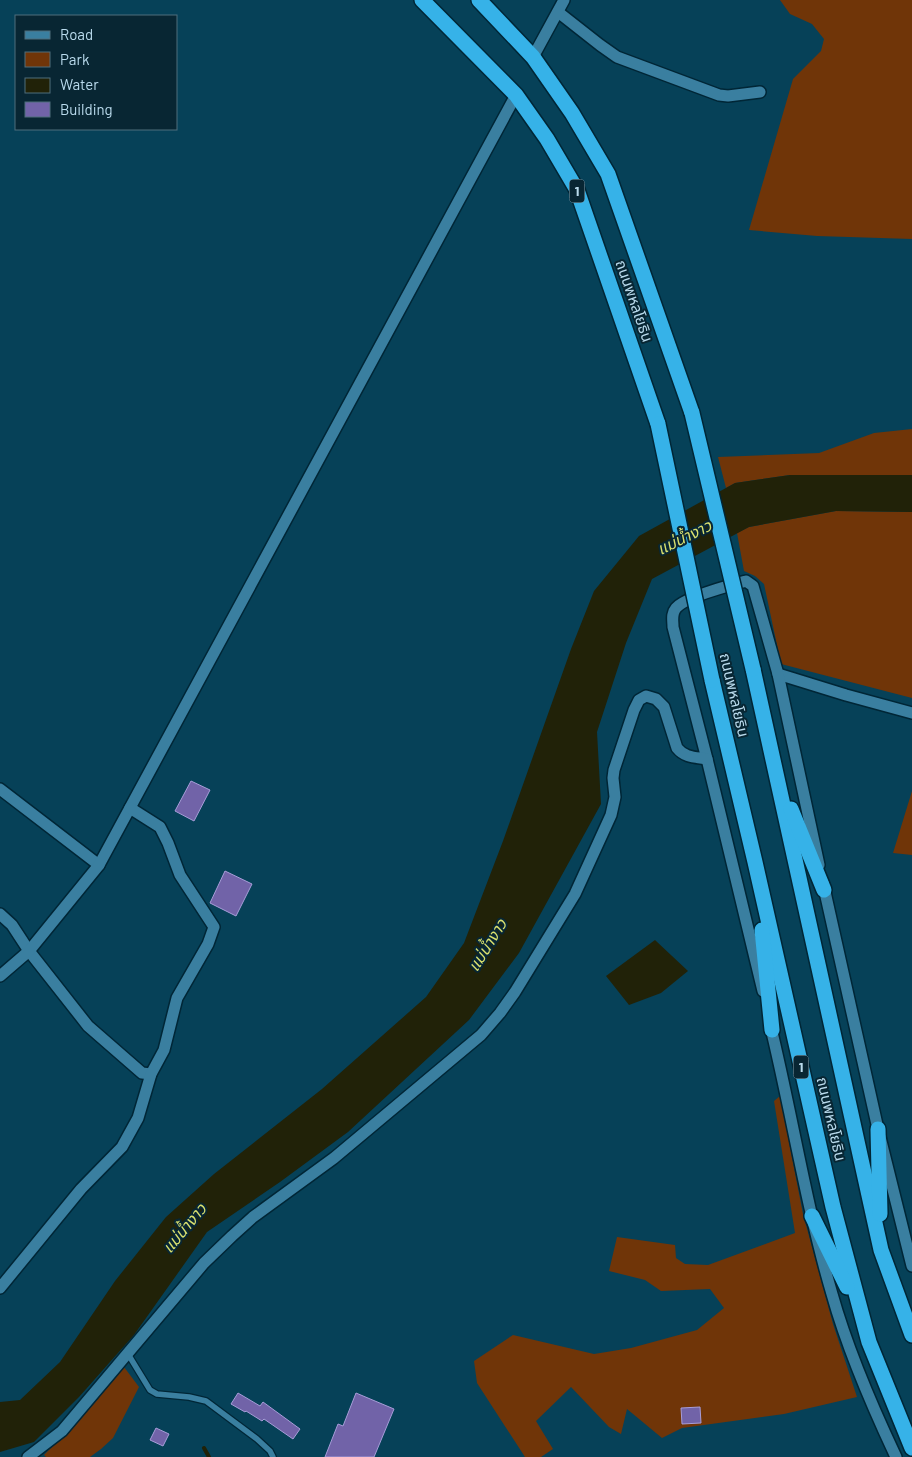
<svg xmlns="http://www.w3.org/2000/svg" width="912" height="1457" viewBox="0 0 912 1457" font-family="Barlow,'Noto Sans Thai',sans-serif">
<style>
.green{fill:#703508}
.water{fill:#212208}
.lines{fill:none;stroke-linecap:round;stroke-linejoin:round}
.stream{stroke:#212208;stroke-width:4}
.building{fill:#7163a8;stroke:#a79dd8}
.lane-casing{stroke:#002636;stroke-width:8}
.street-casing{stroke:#002636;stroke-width:14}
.highway-casing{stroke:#002636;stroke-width:18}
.lane{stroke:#3a7fa0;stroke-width:5.5}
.street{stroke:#3a7fa0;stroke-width:11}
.highway{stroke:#36b2e8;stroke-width:15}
.highway-bridge-casing{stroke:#002636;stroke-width:18;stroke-linecap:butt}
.highway-bridge{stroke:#36b2e8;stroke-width:15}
.labels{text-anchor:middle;stroke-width:4;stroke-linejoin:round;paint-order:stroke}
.shield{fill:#082633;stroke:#84a4b4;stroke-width:1}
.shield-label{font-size:14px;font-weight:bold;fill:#b9daec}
.street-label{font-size:15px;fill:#b9daec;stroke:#082633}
.water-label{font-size:16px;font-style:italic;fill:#d8df6e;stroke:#082633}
</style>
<rect width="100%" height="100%" fill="#064158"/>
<g class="green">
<path d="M780,0h132v239l-95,-3 -68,-6 44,-151 28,-28 3,-12 -12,-15 -22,-10z"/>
<path d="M912,429v46h-122l-55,8 -9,5 -8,-31 101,-4 55,-20z"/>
<path d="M836,511l76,1v186l-131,-34 -17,-80 -9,-8 -11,-5 -7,-38 12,-6z"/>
<path d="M912,791v64l-19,-2z"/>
<path d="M780,1096l23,118 30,110 24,73 -73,17 -102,14 -20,10 -35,-29 -6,25 -12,-7 -38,-40 -35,34 17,28 -12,8h-16l-48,-74 -3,-22 39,-26 81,19 37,-6 66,-18 27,-22 -14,-19 -49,2 -16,-11 -36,-9 8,-34 58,8 1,13 9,6 23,1 87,-32 -21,-132z"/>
<path d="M124,1367l15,20 -26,51 -12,11 -11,8h-44l-2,-2 48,-49z"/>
</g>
<g class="water">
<path d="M790,475h122v37l-76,-1 -87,16 -97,52 -26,64 -29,89 4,72 -82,149 -50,67 -121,112 -68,50 -73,50 -73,103 -55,62 -45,45 -34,10v-50l20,-2 40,-38 55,-81 51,-64 48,-43 108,-85 104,-92 38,-54 39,-102 68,-192 23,-58 45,-55 96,-53z"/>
<path d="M655,940l33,31 -27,22 -32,12 -23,-29z"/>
</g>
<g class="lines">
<path class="stream" d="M204,1448l5,9"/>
</g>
<g class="building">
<path d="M191,781l19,9 -16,31 -19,-10z"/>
<path d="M225,871l27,13 -16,32 -26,-13z"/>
<path d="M238,1393l22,13 3,-4 37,27 -7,10 -29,-20 -2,2 -16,-10 -1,1 -14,-8z"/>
<path d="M356,1393l38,16 -20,48h-49l13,-33 5,2z"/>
<path d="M700,1407l1,16 -19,1 -1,-16z"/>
<path d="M156,1428l13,6 -6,12 -13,-6z"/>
</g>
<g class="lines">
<g class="lane-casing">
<path id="lane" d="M128,1354l22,36 7,4 32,3 17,4 51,38 13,12 3,6"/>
</g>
<g class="street-casing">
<g id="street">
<path d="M558,12l42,33 17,12 102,38 9,1 32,-4"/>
<path d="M533,57l31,-57"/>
<path d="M778,674l68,21 66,18"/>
<path d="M0,789l99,76"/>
<path d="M823,883l55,246 34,137"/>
<path d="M0,914l12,11 17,26 59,75 54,47 9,1"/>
<path d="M0,976l29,-25 70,-86 417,-770"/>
<path d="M763,991l-56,-232 -34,-132c0,-7 -2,-13 3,-19 9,-11 55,-23 70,-27l7,5 25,88 41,191"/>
<path d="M770,1024c22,90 36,182 62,270 16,57 39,110 64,163"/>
<path d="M0,1288l81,-99 41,-42 16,-29 13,-44 13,-24 13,-52 31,-54 6,-17 -34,-52 -12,-32 -8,-16 -30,-19"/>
<path d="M28,1457l34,-26 142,-168 28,-27 21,-19 81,-59 147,-123 19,-22 15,-21 60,-98 36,-79 4,-18 -2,-19 1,-8 20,-60 5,-10 7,-4 10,3 8,8 13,41c8,10 19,9 30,11"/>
</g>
</g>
<g class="highway-casing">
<g id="highway">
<path d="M422,0l94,95 31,44 30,51 81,234"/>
<path d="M479,0l54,57 39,56 36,61 84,239"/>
<path d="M753,669l128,581 31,85"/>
<path d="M712,680l43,182 78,345 36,135 43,106"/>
<path d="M791,809l33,81"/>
<path d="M762,930l10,100"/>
<path d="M878,1129l2,85"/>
<path d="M812,1216l35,71"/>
</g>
</g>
<use href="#lane" class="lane"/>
<use href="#street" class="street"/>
<use href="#highway" class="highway"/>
<g class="highway-bridge-casing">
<g id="highway-bridge">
<path d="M692,413l61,256"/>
<path d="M658,424l54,256"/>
</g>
</g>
<use href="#highway-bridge" class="highway-bridge"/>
</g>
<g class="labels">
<g class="shield">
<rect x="569.5" y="179.5" width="15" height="23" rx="4"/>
<rect x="793.5" y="1055.5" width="15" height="23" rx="4"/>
</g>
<g class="shield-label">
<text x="577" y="196">1</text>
<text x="801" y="1072">1</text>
</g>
<g class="street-label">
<text transform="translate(634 301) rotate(71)" y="5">ถนนพหลโยธิน</text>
<text transform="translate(734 695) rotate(77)" y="5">ถนนพหลโยธิน</text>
<text transform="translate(831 1119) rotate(77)" y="5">ถนนพหลโยธิน</text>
</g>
<g class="water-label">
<text transform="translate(684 537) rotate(-26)" y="6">แม่น้ำงาว</text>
<text transform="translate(487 945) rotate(-58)" y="6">แม่น้ำงาว</text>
<text transform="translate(184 1228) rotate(-50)" y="6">แม่น้ำงาว</text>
</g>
</g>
<rect x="15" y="15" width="162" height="115" fill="#082633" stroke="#4f6e7d"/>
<rect x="25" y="31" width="25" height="8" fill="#3a7fa0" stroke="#4f6e7d"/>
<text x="60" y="40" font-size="15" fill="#b9daec">Road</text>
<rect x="25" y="52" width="25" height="15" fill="#703508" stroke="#4f6e7d"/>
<text x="60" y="65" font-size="15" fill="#b9daec">Park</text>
<rect x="25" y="78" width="25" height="15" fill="#212208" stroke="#4f6e7d"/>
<text x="60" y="90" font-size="15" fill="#b9daec">Water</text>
<rect x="25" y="102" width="25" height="15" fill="#7163a8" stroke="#4f6e7d"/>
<text x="60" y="115" font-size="15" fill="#b9daec">Building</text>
</svg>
